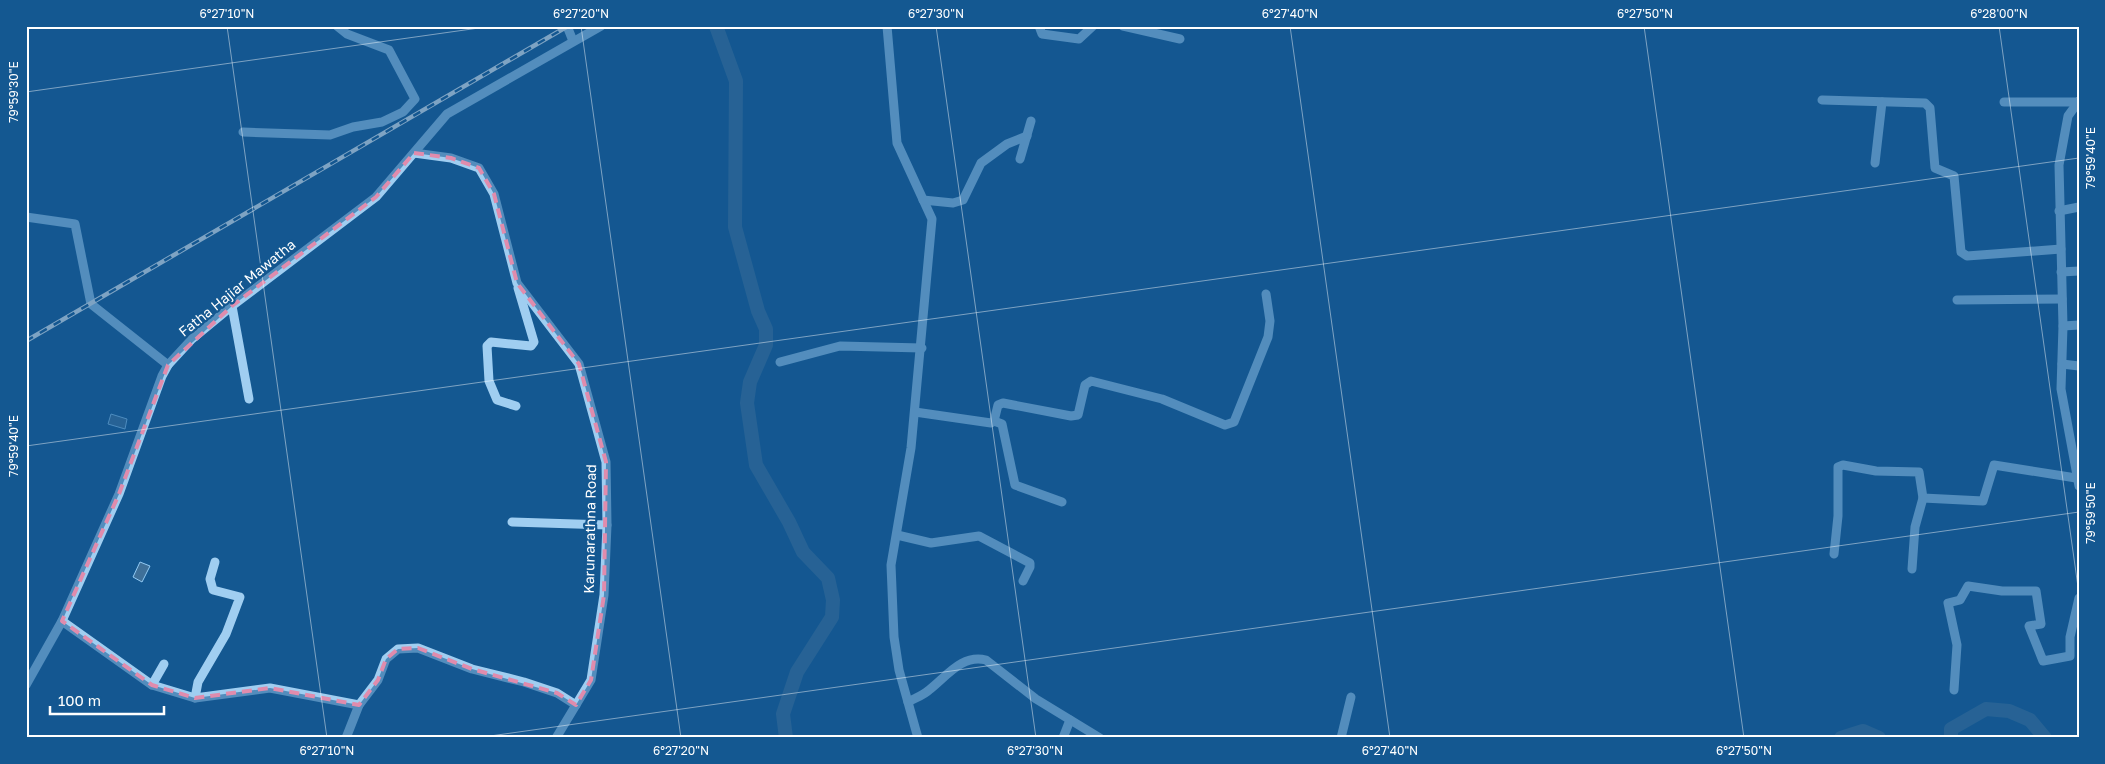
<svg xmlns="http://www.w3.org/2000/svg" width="2105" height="764" viewBox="0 0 2105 764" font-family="'Golos Text',sans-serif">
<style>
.water{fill:#3f7099;stroke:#92caf4}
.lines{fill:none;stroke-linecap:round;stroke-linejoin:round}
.river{stroke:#3f7099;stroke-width:14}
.minor{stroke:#a0cef1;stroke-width:9}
.rail-casing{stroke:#fff;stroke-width:4.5}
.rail{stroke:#145891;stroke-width:2.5;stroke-dasharray:8;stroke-linecap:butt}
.marked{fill:none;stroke:#e08cad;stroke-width:4;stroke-dasharray:10 6;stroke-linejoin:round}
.ticks{fill:none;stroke:#fff;stroke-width:1;stroke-opacity:0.45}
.labels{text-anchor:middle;stroke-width:4.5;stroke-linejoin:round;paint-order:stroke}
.street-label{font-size:14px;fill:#fff;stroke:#145891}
.neatline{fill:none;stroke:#fff;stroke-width:2}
.ticks-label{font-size:12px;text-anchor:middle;fill:#fff}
</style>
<rect width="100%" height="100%" fill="#145891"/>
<g class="water">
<path d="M111,414l16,5 -2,10 -17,-5z"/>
<path d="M140,562l10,4 -8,16 -9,-5z"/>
</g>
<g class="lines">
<g class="river">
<path d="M716,26l20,55 -1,146 23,84 8,18v16l-16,37 -3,21 9,62 33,57 14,30 25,26 5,22 -1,17 -35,55 -14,42 3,24"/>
<path d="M1841,738l22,-7 16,7"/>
<path d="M1951,738v-9l35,-20 23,2 21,9 15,18"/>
</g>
<g class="minor">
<path d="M567,26l6,15"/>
<path d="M887,26l10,117 35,76 -21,229 -20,117 3,72 5,33 19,68"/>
<path d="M1039,26l3,8 37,5 14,-13"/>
<path d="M1123,26l57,13"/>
<path d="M1822,100l103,3 5,5 5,60 19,8 7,76 6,4 94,-7"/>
<path d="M2079,101l-11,15 -9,49 4,161 -2,63 18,97"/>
<path d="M2004,102h74"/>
<path d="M243,132l87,3 23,-8 29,-5 21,-10 12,-13 -26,-49 -42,-16 -10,-8"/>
<path d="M414,153l37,5 28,10 15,26 23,89 62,81 27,98 1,63 -3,70 -13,85 -35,58"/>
<path d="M1020,159l11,-38"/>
<path d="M1875,163l7,-61"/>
<path d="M923,200l30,3 10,-3 18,-37 26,-19 20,-8"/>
<path d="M2059,211l20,-4"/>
<path d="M26,217l49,7 16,80 77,61"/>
<path d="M2061,272l18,-1"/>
<path d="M1957,300l105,-1"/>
<path d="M232,306l17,93"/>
<path d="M2063,326l16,-1"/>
<path d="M780,362l60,-16 82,2"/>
<path d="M2062,364l17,2"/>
<path d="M516,406l-19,-6 -8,-19 -2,-35 4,-4 40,4 3,-4 -16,-54"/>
<path d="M915,412l76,11 3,-2 4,-16 5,-2 68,13 7,-1 7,-30 6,-4 71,18 63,26 9,-3 34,-85 2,-16 -4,-27"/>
<path d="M994,421l8,3 13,61 47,17"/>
<path d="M512,522l95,3"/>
<path d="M897,535l34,8 48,-7 51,27v4l-7,14"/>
<path d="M1834,554l4,-38v-49l5,-2 33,6 43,1 4,26 60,3 11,-36 82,13"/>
<path d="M1912,569l3,-42 8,-29"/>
<path d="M62,621l90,64 43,13 75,-10 89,17 19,-25 8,-21 12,-10 20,-1 54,21 52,13 33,11 19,12"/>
<path d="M26,685l36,-64 57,-127 43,-118 6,-11 24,-26 40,-33 144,-109 71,-83 154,-88"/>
<path d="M152,685l12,-21"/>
<path d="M1954,690l3,-45 -9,-42 12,-3 8,-14 34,5h34l5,33 -12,2 14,35 27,-5v-19l9,-39"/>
<path d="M195,698l3,-16 28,-48 14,-37 -27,-7 -3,-11 5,-17"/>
<path d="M908,702c7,-4 16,-7 21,-12 18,-14 33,-36 57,-30l50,39 64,39"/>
<path d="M346,738l13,-33"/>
<path d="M1063,738l7,-18"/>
<path d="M1341,738l10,-41"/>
</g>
<g class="rail-casing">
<path id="rail" d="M26,341l542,-315"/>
</g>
<use href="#rail" class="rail"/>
</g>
<path d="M0 0H2105V764H0ZM414,153l37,5 28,10 15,26 23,89 62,81 27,98 -2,133 -13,85 -15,25 -19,-12 -85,-24 -54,-21 -20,1 -12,10 -8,21 -19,25 -89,-17 -75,10 -43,-13 -90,-64 57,-127 49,-129 64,-59 144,-109z" fill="#145891" fill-opacity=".55" fill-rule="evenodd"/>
<path class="marked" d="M414,153l37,5 28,10 15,26 23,89 62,81 27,98 -2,133 -13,85 -15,25 -19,-12 -85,-24 -54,-21 -20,1 -12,10 -8,21 -19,25 -89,-17 -75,10 -43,-13 -90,-64 57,-127 49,-129 64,-59 144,-109z"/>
<path class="ticks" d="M227,26l100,712M581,26l100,712M936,26l100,712M1290,26l100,712M1644,26l100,712M1999,26l80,568M26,92l467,-66M26,446l2053,-288M476,738l1603,-226"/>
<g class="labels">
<g class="street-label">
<text transform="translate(237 288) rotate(-39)" y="5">Fatha Hajiar Mawatha</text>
<text transform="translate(590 529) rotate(-89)" y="5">Karunarathna Road</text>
</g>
</g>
<rect width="2105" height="764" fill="none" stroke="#145891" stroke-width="55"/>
<path d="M50 706v8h114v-8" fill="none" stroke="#ffffff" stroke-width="2.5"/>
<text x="58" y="706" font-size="15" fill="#ffffff" stroke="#145891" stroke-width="4" paint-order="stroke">100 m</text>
<rect x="28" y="28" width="2050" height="708" class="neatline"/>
<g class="ticks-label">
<text x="227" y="18">6°27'10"N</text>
<text x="581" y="18">6°27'20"N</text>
<text x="936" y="18">6°27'30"N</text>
<text x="1290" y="18">6°27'40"N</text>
<text x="1645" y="18">6°27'50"N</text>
<text x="1999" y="18">6°28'00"N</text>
<text transform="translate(14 92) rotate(-90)" y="4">79°59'30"E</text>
<text transform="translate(2091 158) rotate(-90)" y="4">79°59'40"E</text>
<text transform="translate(14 446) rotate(-90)" y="4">79°59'40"E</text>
<text transform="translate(2091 513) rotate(-90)" y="4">79°59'50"E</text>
<text x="327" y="755">6°27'10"N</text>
<text x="681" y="755">6°27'20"N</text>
<text x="1035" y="755">6°27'30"N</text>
<text x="1390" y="755">6°27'40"N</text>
<text x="1744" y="755">6°27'50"N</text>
</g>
</svg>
